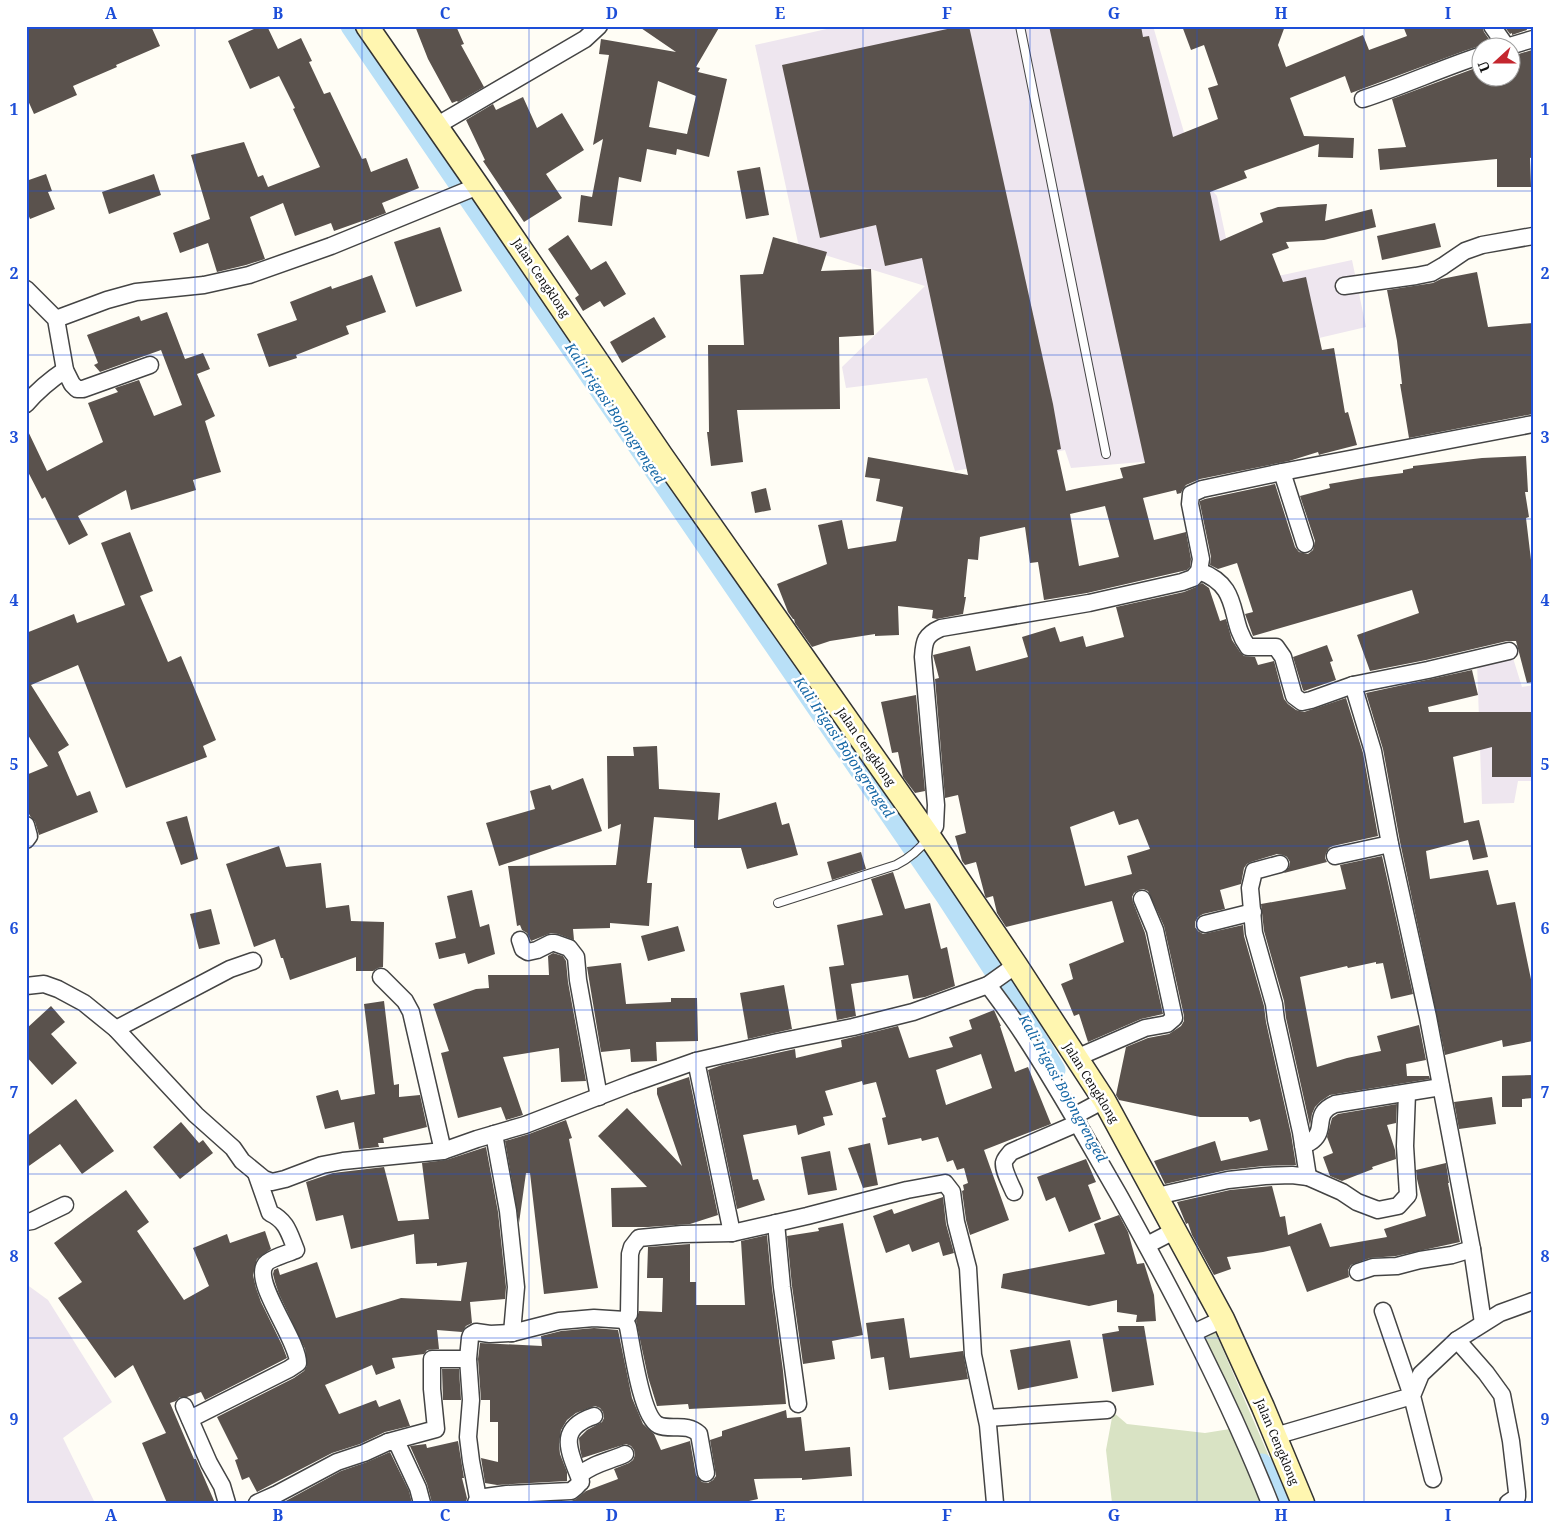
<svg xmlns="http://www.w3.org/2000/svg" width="1559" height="1529" viewBox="0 0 1559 1529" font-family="'Noto Serif',serif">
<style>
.industrial{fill:#eee6ef}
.cemetery{fill:#d9e3c4}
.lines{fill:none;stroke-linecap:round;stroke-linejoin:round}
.canal{stroke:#b9e0f7;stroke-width:21}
.building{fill:#5a524d;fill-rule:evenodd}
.service-casing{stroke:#444;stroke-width:10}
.minor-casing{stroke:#444;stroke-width:19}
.secondary-casing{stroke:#333;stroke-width:25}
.service{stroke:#fff;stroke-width:8}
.minor{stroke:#fff;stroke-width:16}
.secondary{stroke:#fff6b0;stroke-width:22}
.grid{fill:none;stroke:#1d4ed8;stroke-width:1;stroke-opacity:0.55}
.labels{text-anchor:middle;stroke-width:5;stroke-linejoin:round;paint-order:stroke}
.street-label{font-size:12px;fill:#111;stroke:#fff}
.water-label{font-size:14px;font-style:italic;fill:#1768a6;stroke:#fff}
.neatline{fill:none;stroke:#1d4ed8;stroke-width:2}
.grid-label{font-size:16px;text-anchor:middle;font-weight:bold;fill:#1d4ed8}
</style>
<rect width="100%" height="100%" fill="#fffdf5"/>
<g class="industrial">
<path d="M840,26h313l42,144 22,26 19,89 116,-25 14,67 -153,36 -60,98 -82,7 -6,-18 -110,21 -28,-93 -81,10 -4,-21 83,-81 -126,-39 -44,-202z"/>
<path d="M1513,658l9,29 11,-2v96h-15l-4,22 -32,1 -5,-142z"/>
<path d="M26,1284l22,16 64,102 -49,36 32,65h-69z"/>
</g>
<path class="cemetery" d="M1214,1329l75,174h-177l-6,-53 7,-38 14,12 78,9 25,-4 -39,-91z"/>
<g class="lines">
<g class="canal">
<path d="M351,26l595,870 72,111 37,63"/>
<path d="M1262,1464l17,39"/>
</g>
</g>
<g class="building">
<path d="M26,26h125l9,20 -44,19 1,2 -44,19 4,9 -43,19 -8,-18z"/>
<path d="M260,26h7l11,23 23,-11 11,23 -3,1 15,32 6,-2 32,67 4,-1 5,14 36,-14 12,30 -37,15 4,10 -21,8v-1l-31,11 -3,-8 -36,13 -12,-33 -33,14 15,42 -19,6 -29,7 -9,-29 -28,10 -7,-20 37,-14 -19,-64 53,-13 14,35 5,-2 5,12 52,-20 -27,-58 2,-1 -16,-32 -29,13 -22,-48z"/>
<path d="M415,26h41l8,18 -3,1 23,42 -26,15 -1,-1 -5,2 -24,-44z"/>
<path d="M638,26h82l-24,41 4,1 -2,4 29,7 -18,78 -32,-8 -1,6 -29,-6 -6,33 -22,-5 -7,49 -34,-4 3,-27 11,2 11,-58 -10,6 16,-90 -10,-1 2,-15 75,13zM658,81l38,15 -9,38 -38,-7z"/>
<path d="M961,26h8l84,378 8,45 -4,1 9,41 57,-13 -3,-10 25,-5 -96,-437h92l2,11 6,-1 24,101 45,-18 -10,-31 10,-3 -14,-40 -13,5 -9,-24h103l-7,19 8,22 77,-32 6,15 38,-14 -4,-10h79l2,6 7,10 -6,4h-6l-15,5 -113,42 -6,-17 -55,22 14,38 50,2 -1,20 -35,-1 1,-13 -75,27 3,7 -37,14 10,49 43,-19 -3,-9 18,-6 49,-3 -2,17 47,-12 4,18 -52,13 -38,2 3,6 -17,6 11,28 23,-5 16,73 12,-2 11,65 3,-1 9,33 -35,9 -3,1 -1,-3 -29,9 -89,18 -14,6 -3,4 -2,4 -4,1 -1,-4 -33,8 11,42 32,-8 5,27 -1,8 -3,3 -100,23 -43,7 -6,-38 -8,1 -5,-36 -45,10 -2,23 -10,-1 -4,38h2l-3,17 -26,5 -5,-1 1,-8 -35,-4 1,29 -24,1v-2l-45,7 -18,6 -17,-24 -1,-4h-1l-5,-7 -11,-28 50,-20 -9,-39 24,-5 6,29 48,-8 7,-34 -27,-6 4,-22 -15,-2 3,-20 100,18 -46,-217 -37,8 -9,-41 -56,13 -38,-173zM1105,506l14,51 -40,9 -9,-52z"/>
<path d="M1504,26h22l1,4 -15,5v-2l-2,1z"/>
<path d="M1532,50l1,107 -3,1 1,29h-34v-28l-117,11 -2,-21 28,-2 -14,-48 89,-33 1,12h30v-22z"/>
<path d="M523,97l14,31 25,-15 22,37 -38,24 16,24 -38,24 -41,-61 2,-1 -19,-40 27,-16 3,6z"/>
<path d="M760,167l9,48 -23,4 -9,-48z"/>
<path d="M46,174l6,17 -4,1 7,17 -25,10 -4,-10v-28z"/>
<path d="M154,174l7,21 -52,19 -7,-22z"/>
<path d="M1435,223l6,24 -59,13 -5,-24z"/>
<path d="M440,227l22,64 -46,16 -22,-65z"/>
<path d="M568,235l23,35 15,-9 20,33 -22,13 -4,-6 -17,10 -8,-13 4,-3 -31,-46z"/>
<path d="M773,237l54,15 -6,19 50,-2 3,66 -35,2 1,72 -103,1 6,52 -32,4 -4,-34h2l-1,-87h36l-4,-70 23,-1z"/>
<path d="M1477,272l11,55 45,-4v91l-124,24 -9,-54h2l-5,-43 -10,-51 46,-7 8,-4z"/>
<path d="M372,275l14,37 -40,14 3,8 -53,21 1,3 -28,9 -12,-33 40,-14 -7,-18 41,-16 1,3z"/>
<path d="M167,312l18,47 18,-6 7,16 -13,5 18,42 -10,5 16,51 -28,8 3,10 -65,20 -5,-20 -48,26 10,19 -19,10 -24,-48 -3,2 -16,-31v-41l21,44 56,-29 -15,-39 30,-11 -3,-4 24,-8 15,36 28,-11 -21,-55 -61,22 -6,-7 4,-2 -11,-28 52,-19 2,5z"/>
<path d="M654,317l12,20 -44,26 -12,-21z"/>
<path d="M1526,456l2,36h-3l4,25 -3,1 7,59v105l-6,1 -11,-42h-9l-81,19 -56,11 -13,-36 62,-22 -7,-23 -159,46 -8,-22 8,-2 -16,-49 -19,6 -8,-4 1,-8 -11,-53v-3l5,-2 70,-15 20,63 4,5 9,2 5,-4 2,-9 -15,-45 30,-8 -1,-4 34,-6 40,-5v-3l10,-2v-2l69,-8z"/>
<path d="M766,488l5,22 -16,3 -4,-21z"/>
<path d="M130,532l23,59 -13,5 28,66 13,-6 35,84 -13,6 4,11 -81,31 -48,-123 -47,20 38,60 -11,7 19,44 13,-5 8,21 -59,23 -4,-13 -5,-6 -4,-8v-33l22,-9 -22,-34v-99l48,-19 3,9 48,-18 -24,-62z"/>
<path d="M1202,583l7,5 11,33 6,-2 6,21 8,12 4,4 11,1 3,8 16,-4 10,38 4,5 8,6 8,2 42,-14 17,55 15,83 -45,10 -4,2 -3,5 -1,5 2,4 -43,11 5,-6 1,-5 -3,-5 -4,-2 -6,-1 -26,8 -4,2 -3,4 -3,16 -21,6 5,19 -22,5 -5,3 -3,5v5l3,4 5,3 40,-9 1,11 20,70 2,16 25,112 5,31 -32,1 -37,4 -62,14 -11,-23 61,-20 6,20 47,-11 -8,-31 -10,3 -2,-5h-48l-81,-17 -3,-5 10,-48 22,-9 21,-4 12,-8 3,-5v-5l-20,-90 -16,-35 -5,-2 -4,1 -5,3 -2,4 1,5 12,31 18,81 -22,5 -53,23 -9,-28 -5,2 -13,-32 12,-5 -4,-15 55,-22 -12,-41 -106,26 -9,-14 -4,-17 -7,2 -1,-2 -9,-34 -11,3 -3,-4 -7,-25 11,-3 -8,-38 -13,3 -10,-119 4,-1 -6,-23 37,-9 6,25 52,-14 -6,-20 33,-10 5,15 23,-6 3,11 38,-10 -8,-30 68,-15 12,-5zM1114,811l5,14 19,-6 12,30 -23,7 5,18 -47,12 -15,-59z"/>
<path d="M1327,645l6,16 -3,1 6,18 -32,11 -1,-1 -10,-33z"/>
<path d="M1472,670l6,25 -50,12 1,5h104v65h-41v-30l-39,10 11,66 15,-3 9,37 -15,3 -5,-20 -42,11 4,28 58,-9 9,35 18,-3 18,87v52l-30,6 -1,-7 -57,15 -45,-213 -17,-93 -17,-56z"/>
<path d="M916,695l9,96 -10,2 -12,-16 -5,-25 -6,1 -11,-51z"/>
<path d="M657,746l2,43 61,4 -2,27 58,-18 6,23 7,-2 9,32 -51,14 -6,-21h-47v-28l-40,-3 -7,66h5l-3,43 -39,-3v5l-37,1 1,11 -16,-6 -7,-1 -20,8 -4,-8 -5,-3 -2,-5 -3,1 -9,-60 108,-1 5,-41 -13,5 -1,-73h27l-1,-9z"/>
<path d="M583,778l19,53 -103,35 -13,-43 49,-14 -5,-18 20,-6 2,5z"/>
<path d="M187,816l11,43 -17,6 -15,-43z"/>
<path d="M279,846l7,21 35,-4 5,45 23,-3 2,16 33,1 -1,45 -5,1 -5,3h-17v-14l-66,23 -7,-22h-2l-6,-19 -21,8 -28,-83z"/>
<path d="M861,852l5,17 -34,11 -5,-18z"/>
<path d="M1382,856l31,138 -22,5 -8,-36 -7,1v-2l-28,6 -1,-2 -47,11 17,90 30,-9 34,-7 -4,-15 42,-11 7,35 -20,4 1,12h22l1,3 -100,16 -9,6 -6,6 -3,7 -2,12 -24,-108 -2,-17 -20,-70 -3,-27 85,-15 -6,-24z"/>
<path d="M893,872l12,37 25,-6 11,46 6,-2 8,39 -30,11 -12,2 -5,-24 -57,9 5,32 -19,4 -8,-53 15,-2 -7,-40 46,-10 -12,-36z"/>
<path d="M472,890l8,37 9,-3 6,30 -27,10 -3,-11 -26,6 -4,-16 21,-5 -9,-42z"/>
<path d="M211,909l9,35 -21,5 -9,-35z"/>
<path d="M678,926l7,25 -37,10 -7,-25z"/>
<path d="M553,953l10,3 3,5 2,21 18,99 -25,1 -2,-34 -56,9 20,58 -17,5 -5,-13 -43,11 -17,-65 8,-2 -16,-47 43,-15 13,-1 -1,-13h61l-1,-19z"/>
<path d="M621,963l5,41 45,-2v-4h26l1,43 -42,1 1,19 -26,1 -1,-13 -29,3 -14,-85z"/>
<path d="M784,985l8,44 -44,10 -8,-46z"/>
<path d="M384,1001l10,84 5,-1v13l21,-2 7,32 -44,11 1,5h-6l1,4 -20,2 -5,-27 -29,7 -9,-33 22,-6 3,10 34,-6 -11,-90z"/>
<path d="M51,1006l14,16 -14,12 26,29 -25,22 -26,-29v-27z"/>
<path d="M994,1010l7,16h-1l15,46 13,-5 23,57 -67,26 25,70 -39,15 -4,-15 -4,-29 2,-1 -1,-5 5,-2 -4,-15 -7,2 -4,-10 -6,2 -9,-25 -16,4 -1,-3 -33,7 -6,-27 4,-1 -10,-35 -13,3 -1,-4 -37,10 8,24 -10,2 2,8 -27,10 -2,-10 -53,10 10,45 5,-1 7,21 -28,9 -29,-139 14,-5 73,-16 1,9 46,-11 -1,-7 57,-14 11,32 44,-11 -4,-10 23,-8 -3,-9zM981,1054l11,34 -46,17 -10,-35z"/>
<path d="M1533,1075v23l-11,1v8h-20v-31z"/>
<path d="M689,1077l29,138 -28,9 -42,3h-36l-1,-39 36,-1 -49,-51 29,-28 55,58 -25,-72v-6z"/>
<path d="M1492,1097l4,27 -37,5 -5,-27z"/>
<path d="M76,1099l38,52 -32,23 -22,-30 -34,24v-31z"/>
<path d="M1397,1104l-1,19 -9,2 8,25 1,9 -24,8 1,2 -31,12 -12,-5 -7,-19 10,-4 -6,-16 5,-19 6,-4z"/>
<path d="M566,1120l6,18 -3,1 29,149 -54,6 -14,-121h-4l-7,50 -14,-82 24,-7z"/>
<path d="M181,1122l18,21 4,-3 10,13 -33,26 -27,-32z"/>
<path d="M870,1143l8,42 -15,3 -15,-40z"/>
<path d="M486,1147l12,65 8,75 -1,12 -35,3 2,21 -6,3 -4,6 -25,-2 2,19 -12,1 -3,4 -32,4 3,10 -19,7 -4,-10 -47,20 14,29 37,-14 3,7 21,-8 10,27 -25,6 -25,12 -28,9 -75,39 -8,-15 -7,3 -7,-20 3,-1 -21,-42 77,-39 10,-7 3,-5 -2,-17 -26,-55 -4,-12 -2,-8 1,-4 4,-2 2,7 37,-13 19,56 65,-20 60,3 6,-39 -30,4v-3l-21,1 -2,-30 -63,15 -8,-34 -27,6 -10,-39 27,-9 51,-6 14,54 31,-2 -7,-56 24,-3z"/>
<path d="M830,1151l7,39 -29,5 -7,-38z"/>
<path d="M1086,1159l10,23 -8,3 13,34 -32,13 -14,-35 -9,4 -9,-24z"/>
<path d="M1446,1163l3,20h-1l12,59 -64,14 -26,2 -19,7 -3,5 1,7 -42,15 -17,-46 -27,6 -36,5 4,12 -17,6 -22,-40 -4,-12 -2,1 -2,-5 -7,-17 53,-12 42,-4 8,31 5,-1 3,19 33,-12 9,24 57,-10 -3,-8 42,-13 -9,-37 -1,-9z"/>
<path d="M126,1190l23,32 -12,9 47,69 25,-14 -16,-38 34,-14 3,9 35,-12 6,18 -14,10 -4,16 3,13 5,14 21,43 5,13 -82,42 -4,-8 -14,5h-7l-4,4 -6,2 24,56h2l19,44h-48l-25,-60 24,-10 -33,-68 -18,13 -57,-80 24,-16 -28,-39z"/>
<path d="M943,1197l3,27 8,29 -11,3 -4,-14 -27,10 -3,-8 -23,9 -13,-37 19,-7 2,5z"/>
<path d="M1119,1215l9,17 9,32 7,-1 10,32 2,26 -20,1 1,-7 -20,-3v-12l-28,6 -88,-18 2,-14 102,-20 -11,-30z"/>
<path d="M843,1223l20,112 -31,6 3,18 -32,5 -11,-78 -5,-50 32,-5 -1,-3z"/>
<path d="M767,1235l5,53 11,83 3,33 -97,5 -1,-5 -31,2 -9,-29 -12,-56 3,-10 23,1 1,-34h-16l1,-31 42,-3v38h6v23h49l-4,-64z"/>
<path d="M904,1318l6,40 53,-7 5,28 -79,11 -5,-33 -13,2 -5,-36z"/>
<path d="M1118,1326h26l10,59 -42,7 -10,-58 17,-3z"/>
<path d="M594,1328l24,2 14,68 11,26 11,10 7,16 29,-9 6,34 6,7 6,1 5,-3 3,-4 -6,-36 12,-4v-5l64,-21 1,8 14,-1 4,34 45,-4 2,29 -50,4v-2l-48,1 4,20 -18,4h-206l37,-2 5,-2 10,-8 32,-12 -4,-10 15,-6 4,-3 2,-5 -1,-5 -3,-4 -5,-2 -44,14 -2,-9 -1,-11 8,-8 15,-8 2,-4 -1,-6 -3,-4 -5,-2 -19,7 -9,7 -6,10 -2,14 1,10 7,18v9l-70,4 -12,-2 -4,-25 17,4v-40h-8v-22h-9l-3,-41 2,-16 62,3 -1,-10 20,-5z"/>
<path d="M1070,1340l8,38 -60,12 -8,-40z"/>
<path d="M442,1369h17l2,31h-18z"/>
<path d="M458,1441l6,37h-2l5,20 -1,5h-34l-5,-19 -17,-38 16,-2 1,4z"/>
<path d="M390,1452l19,39 3,12h-130l59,-32 26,-9z"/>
</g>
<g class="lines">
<g class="service-casing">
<g id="service">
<path d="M1020,26l86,428"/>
<path d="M778,903l118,-38c12,-6 24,-16 32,-27"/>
</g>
</g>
<g class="minor-casing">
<g id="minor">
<path d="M1492,26l14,20"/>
<path d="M1503,48l30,-9"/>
<path d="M1363,99c40,-13 79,-31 119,-44"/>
<path d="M436,126l149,-87 14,-13"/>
<path d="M1344,286l72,-10 15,-3 12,-7 22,-15 17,-6 51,-9"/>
<path d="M26,289l30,30 9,51 7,14 5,5h6l67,-24"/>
<path d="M56,319l51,-19 29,-8 68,-7 45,-10 82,-29 147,-60"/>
<path d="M26,404c12,-14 24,-24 39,-34"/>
<path d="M1282,472l23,72"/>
<path d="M1199,571c44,16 28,48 49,76h28l7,10 11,39 8,6 9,-2 42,-15 75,-15 81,-19"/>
<path d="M1353,685l20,66 17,93 38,173 44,232 11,74"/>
<path d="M26,825l3,11 -3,4"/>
<path d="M929,836l6,-10 1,-21 -13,-148c1,-16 2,-22 18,-29l148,-25 93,-21 11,-4 6,-7 2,-12 -11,-55 1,-10 11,-5 80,-17 251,-48"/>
<path d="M1335,856l55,-12"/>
<path d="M1280,864l-26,7 -4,17 4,45 20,71 2,16 25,112 7,45"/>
<path d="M1205,924l48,-12"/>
<path d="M520,940l3,9 5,3 9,-2 14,-7h4l14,5 7,9 2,23 21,117"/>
<path d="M381,977l24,24 6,11 32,139"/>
<path d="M988,985c12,16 24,32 35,49 35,53 65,108 97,163 55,99 108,200 150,306"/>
<path d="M26,986l18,-2 14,5 26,14 32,26 80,86 37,33 9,13 22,18 8,3 13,-3 37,-14 21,-4 100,-10 34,-12 48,-14 106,-41 65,-23 82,-19 75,-15 60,-15 75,-27 28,-20"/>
<path d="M116,1029l114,-60 23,-8"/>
<path d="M1076,1058l69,-30 22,-4 7,-6 -19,-88 -13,-31"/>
<path d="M696,1061l36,172"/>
<path d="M1074,1116l30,-16"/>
<path d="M494,1134l14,77 8,76 -4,46"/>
<path d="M1303,1145c3,-1 8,-3 10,-5 14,-12 -1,-26 22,-36l106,-17"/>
<path d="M1014,1192c-3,-7 -11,-22 -10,-29 0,-4 5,-8 7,-11l67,-29"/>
<path d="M1157,1196l71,-16 37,-4 27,-1 16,2 34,15 15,10 21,8 20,-4 10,-11 -3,-49 2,-53"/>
<path d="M26,1222l6,-1 33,-16"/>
<path d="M776,1223l6,64 16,117"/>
<path d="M1147,1245l29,-15"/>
<path d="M1358,1272l15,-5 24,-1 23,-6 32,-5 20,-6"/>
<path d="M625,1320l4,-6 1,-60 2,-7 7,-9 43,-4 50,-1 75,-17 100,-26 38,-7 7,9 4,30 12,46 5,87 15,70 7,78"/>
<path d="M625,1320l3,7c4,19 13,89 30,98 13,6 29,-3 41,9l7,39"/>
<path d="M1193,1333l30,-14"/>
<path d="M1457,1340l29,33 16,22 9,46 6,51v5l-9,6"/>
<path d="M468,1359l3,41 -3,37 3,24 7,37 -2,5"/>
<path d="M184,1406l25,57 13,23 5,17"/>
<path d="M987,1418l120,-8"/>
<path d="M190,1419l99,-50 9,-6c0,-23 -45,-80 -33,-98 3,-6 24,-12 31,-15 -7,-17 -9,-29 -26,-37l-14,-40"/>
<path d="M1275,1436l137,-40 -29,-85"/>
<path d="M388,1442l48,-13 -4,-40v-30h36l2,-21 1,-3 5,-3 14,2 22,-1 47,-12 35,-3 31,2"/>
<path d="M1433,1479l-21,-83 9,-22 36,-34 43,-27 33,-12"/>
<path d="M581,1482c-11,-30 -26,-53 13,-66"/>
<path d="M478,1498l29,-4 64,-3c7,-5 10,-8 10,-17 13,-11 29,-13 44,-20"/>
<path d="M257,1503l20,-9 60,-32 27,-9 24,-11h5l5,3 20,43 4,15"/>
</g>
</g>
<g class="secondary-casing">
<path id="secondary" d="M367,26l111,160 184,270 267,380 87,129 88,135 119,219 40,88 40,96"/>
</g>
<use href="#service" class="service"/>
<use href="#minor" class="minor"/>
<use href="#secondary" class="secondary"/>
</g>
<path class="grid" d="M195,26v1477M362,26v1477M529,26v1477M696,26v1477M863,26v1477M1030,26v1477M1197,26v1477M1364,26v1477M26,191h1507M26,355h1507M26,519h1507M26,683h1507M26,846h1507M26,1010h1507M26,1174h1507M26,1338h1507"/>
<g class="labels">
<g class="street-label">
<text transform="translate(541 278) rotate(56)" y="4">Jalan Cengklong</text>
<text transform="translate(866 747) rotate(55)" y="4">Jalan Cengklong</text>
<text transform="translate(1091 1083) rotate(58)" y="4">Jalan Cengklong</text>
<text transform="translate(1277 1442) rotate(67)" y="4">Jalan Cengklong</text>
</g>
<g class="water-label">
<text transform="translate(615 413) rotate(56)" y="5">Kali Irigasi Bojongrenged</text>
<text transform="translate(844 747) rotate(56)" y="5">Kali Irigasi Bojongrenged</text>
<text transform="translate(1063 1088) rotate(61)" y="5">Kali Irigasi Bojongrenged</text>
</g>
</g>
<rect width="1559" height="1529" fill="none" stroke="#ffffff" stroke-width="55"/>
<g transform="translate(1496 62) rotate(249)"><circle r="24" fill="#ffffff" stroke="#a0a0a0"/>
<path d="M0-4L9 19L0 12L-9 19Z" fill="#c4262e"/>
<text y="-8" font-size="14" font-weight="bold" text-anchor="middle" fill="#111111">U</text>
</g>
<rect x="28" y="28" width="1504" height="1474" class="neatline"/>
<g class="grid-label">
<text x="111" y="19">A</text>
<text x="278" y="19">B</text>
<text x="445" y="19">C</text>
<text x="612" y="19">D</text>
<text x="780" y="19">E</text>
<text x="947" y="19">F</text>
<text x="1114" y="19">G</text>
<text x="1281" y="19">H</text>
<text x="1448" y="19">I</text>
<text x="14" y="115">1</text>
<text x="1545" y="115">1</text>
<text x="14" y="279">2</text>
<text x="1545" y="279">2</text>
<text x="14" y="443">3</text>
<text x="1545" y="443">3</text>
<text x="14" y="606">4</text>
<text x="1545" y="606">4</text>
<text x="14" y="770">5</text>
<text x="1545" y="770">5</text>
<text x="14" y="934">6</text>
<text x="1545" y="934">6</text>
<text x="14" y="1098">7</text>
<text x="1545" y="1098">7</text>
<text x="14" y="1262">8</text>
<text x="1545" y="1262">8</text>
<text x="14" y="1425">9</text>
<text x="1545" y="1425">9</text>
<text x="111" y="1521">A</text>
<text x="278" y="1521">B</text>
<text x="445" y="1521">C</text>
<text x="612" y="1521">D</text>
<text x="780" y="1521">E</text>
<text x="947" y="1521">F</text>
<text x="1114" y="1521">G</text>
<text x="1281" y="1521">H</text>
<text x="1448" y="1521">I</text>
</g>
</svg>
